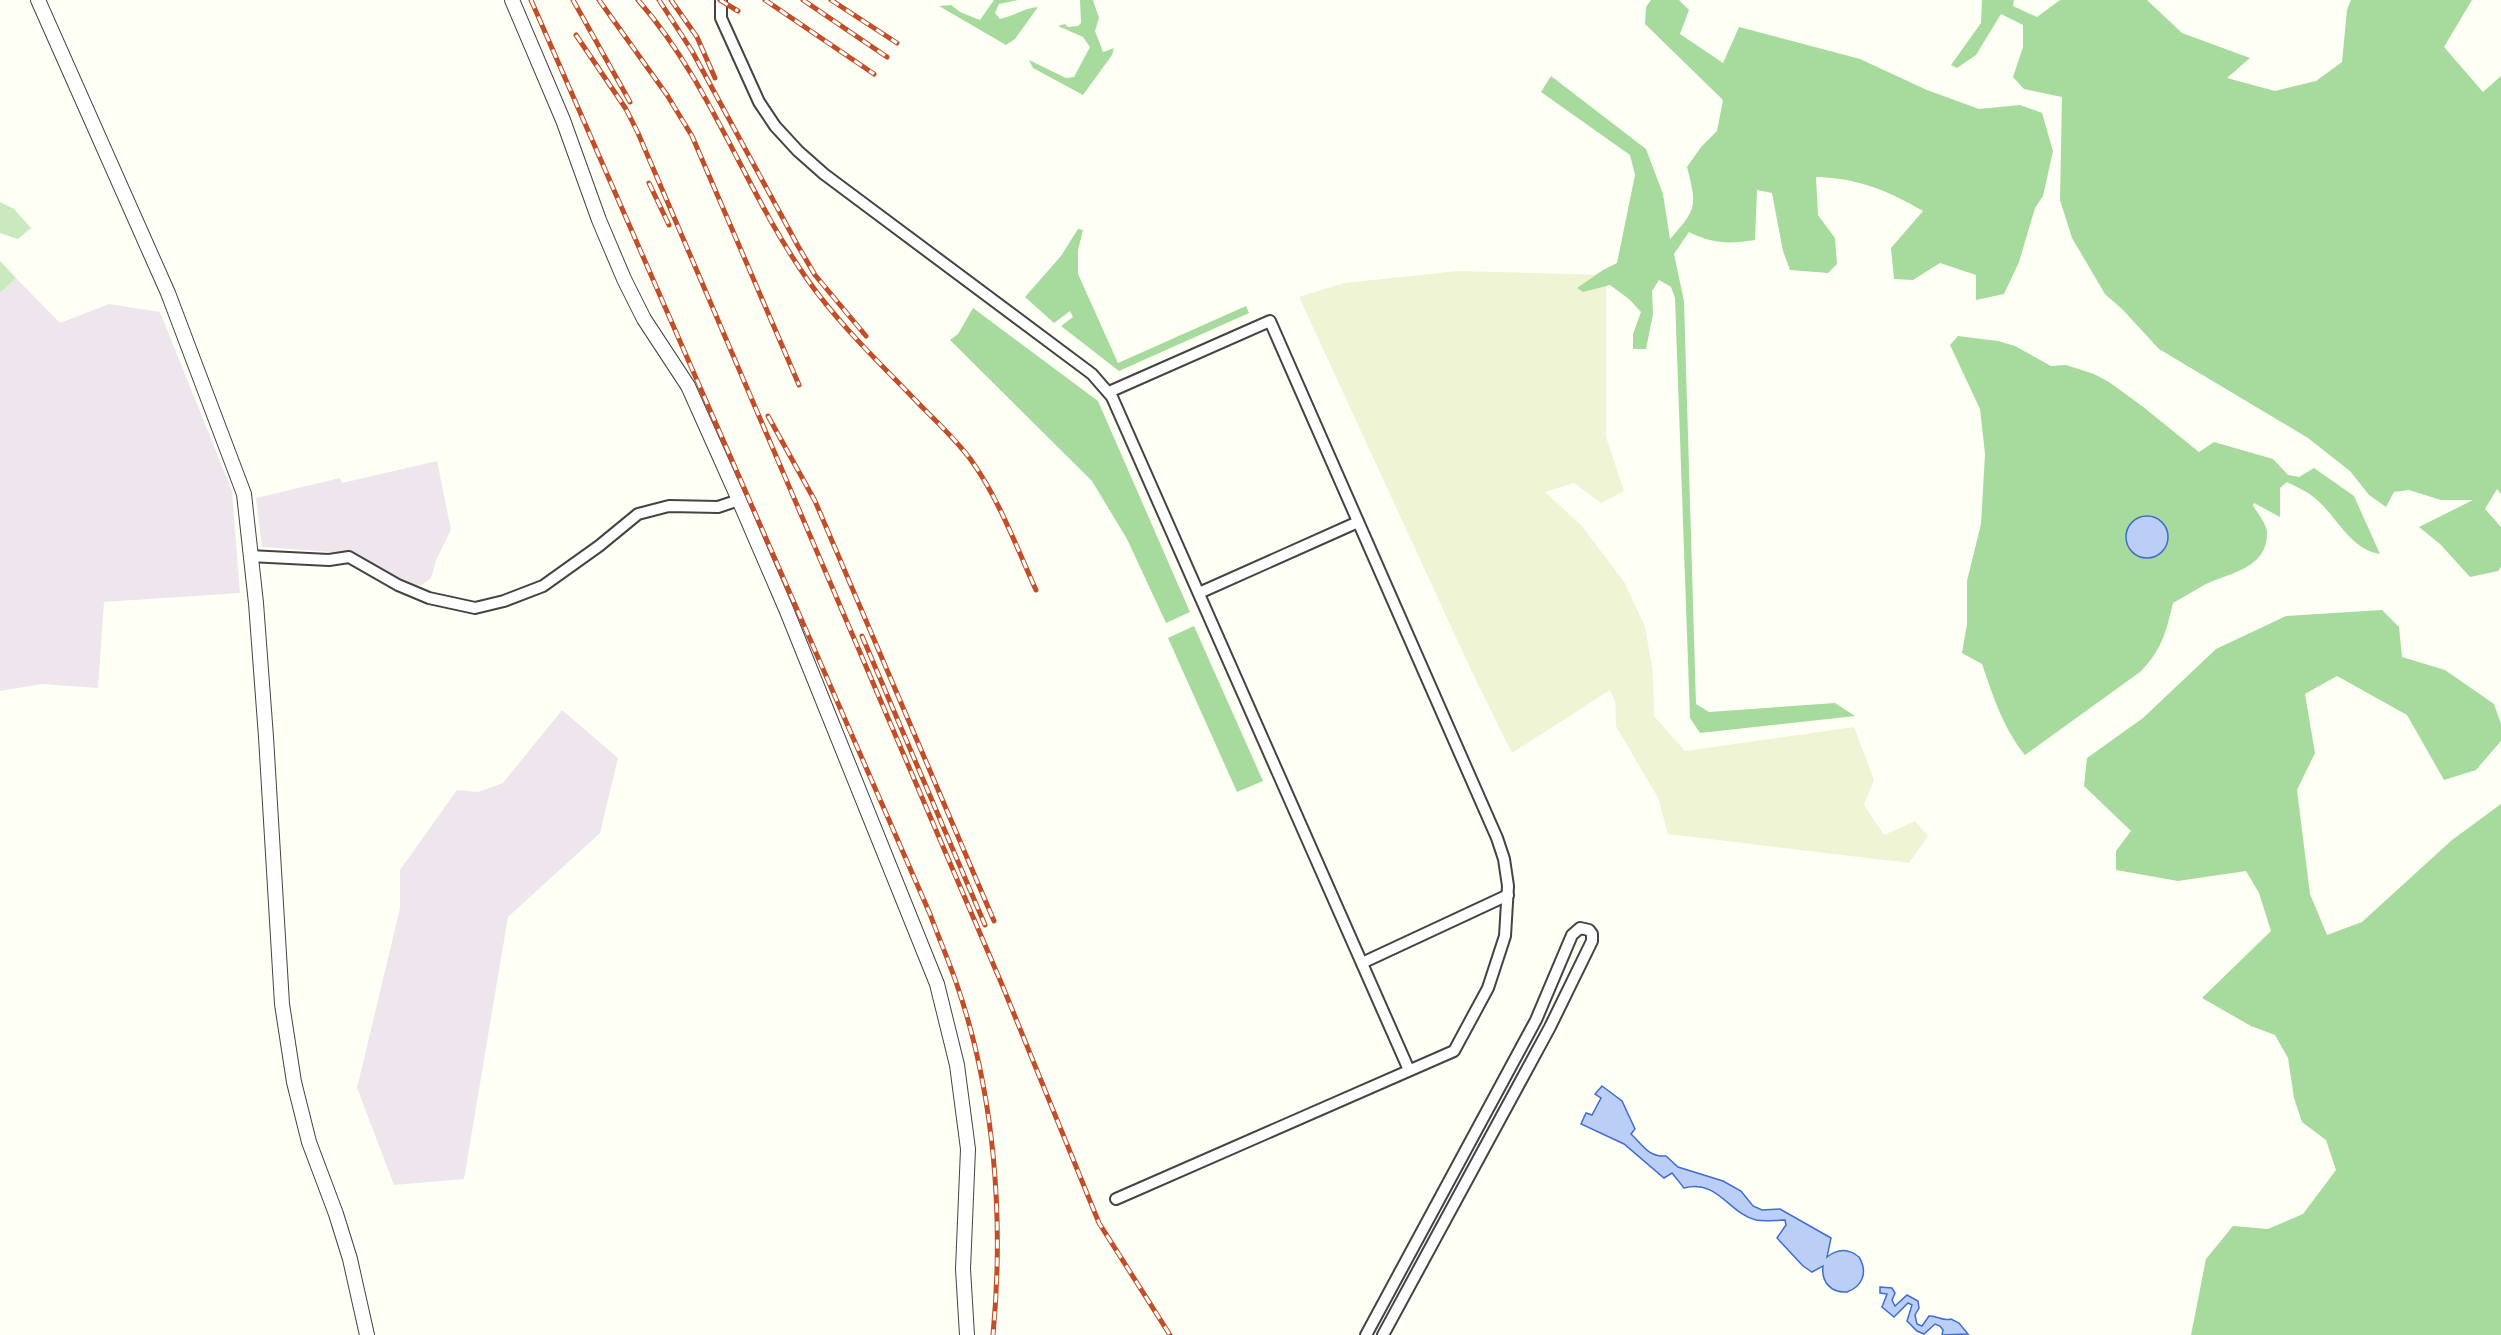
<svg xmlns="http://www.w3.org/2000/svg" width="2501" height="1335" viewBox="0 0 2501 1335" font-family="Lora,serif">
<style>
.industrial{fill:#efe6ed}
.farmland{fill:#eff5d4}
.green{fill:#c8eabe}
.forest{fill:#a7db9d}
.water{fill:#bacef6;stroke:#416dcd;stroke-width:1.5}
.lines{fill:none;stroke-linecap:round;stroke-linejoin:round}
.minor-casing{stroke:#444;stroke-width:14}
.tertiary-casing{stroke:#444;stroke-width:16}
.minor{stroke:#fff;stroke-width:10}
.tertiary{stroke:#fff;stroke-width:14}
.rail-casing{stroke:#c24d28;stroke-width:5}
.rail{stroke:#fff;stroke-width:3;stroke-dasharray:9;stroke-linecap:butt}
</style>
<rect width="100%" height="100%" fill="#fefff5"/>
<g class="industrial">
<path d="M16,278l44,45 49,-19 51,8 72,179 8,102 -136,9 -6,86 -56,-4 -42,7v-398z"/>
<path d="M437,461l14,69 -14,28 -6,20 -9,7 -6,1 -70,-33 -84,-6 -6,-49 84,-20 2,5z"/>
<path d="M562,710l56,48 -18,75 -92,84 -44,262 -70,6 -37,-97 43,-180v-38l57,-80 21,2 25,-9z"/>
</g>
<path class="farmland" d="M1458,271l148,4v162l18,54 -23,12 -27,-20 -29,9 36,33 44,58 20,44 8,45 1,44 31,35 169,-24 20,53 -10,25 20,30 31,-14 13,15 -19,27 -241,-29 -10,-36 -42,-72 -1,-25 -5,-11 -98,63 -41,-83 -172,-373 45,-14z"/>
<g class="green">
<path d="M0,202l14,7 17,19 -13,11 -18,-6z"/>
<path d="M0,261l16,17 -16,15z"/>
</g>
<g class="forest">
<path d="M994,0h24l-19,4 -4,9 5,6c13,-3 25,-11 38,-12l-23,32 -9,6 -67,-39 12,-1 9,7 20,8z"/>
<path d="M1080,0h13l6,18 -4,13 8,21 11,-4 -2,7 -29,40 -50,-27 -4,-8 37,18 8,-1 16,-30 -7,-10 -25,-11 7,-2 3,3 10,-1 3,-3z"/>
<path d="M1651,0h28l10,10 -9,24 43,29 16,-36 121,32 67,31 52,19 41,-4 22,8 11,38 -10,45 -8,12 -16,54 -15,32 -28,6v-25l-36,-12 -27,17 -19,-1 -3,-31 32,-37c-36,-21 -66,-33 -107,-34l2,38 17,23 2,26 -9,9 -38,-3 -7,-19 -11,-58 -15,-3 -2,50c-26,4 -42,4 -66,-8l-15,22 10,47 12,403 13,8 126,-9 20,13 -155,17 -10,-15 -15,-420 -4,-11 -12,-7 -7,11 1,23 -7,35h-13v-15l8,-22 -12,-13 -19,-14 -27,7 -6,-4 26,-18 14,-7 18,-88 -5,-20 -89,-63 10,-16 95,73 17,45 7,45c27,-30 27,-33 17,-72l14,-20 16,-16 6,-31 -78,-76 1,-17z"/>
<path d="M1982,0h32l-1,6 24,11 23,-17h87l35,33 68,25 -23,20 48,13 41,-10 26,-19 5,-52 4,-10h121l-28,47 39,45 18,-16v418l-4,-5 -12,20 16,18v40l-3,4 -28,6 -30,-33 -21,-17 54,-27h-32l-32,-10 -15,2 -8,15 -17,-12 -19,-24 -42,-33 -149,-89 -36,-39 -18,-16 -33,-56 -12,-38 2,-103 -38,-8 -11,-12 10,-30v-22l-22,-11 -25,41 -19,13 -6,-3 30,-42z"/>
<path d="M1078,229l5,1 -5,20v24l40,89 128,-57 3,7 -130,58 -58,-45 12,-9 -3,-6 -16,12 -29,-26 36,-41z"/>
<path d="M973,308l125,93 92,211 -24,11 -39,-84 -35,-58 -142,-141 8,-6z"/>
<path d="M1958,336l40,5 17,5 36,20 15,-1 28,9 15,8 33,24 57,46 15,-10 59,17 15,16 11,2 15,-9 40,28 26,58c-29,-4 -43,-37 -64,-55 -8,-7 -19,-12 -29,-17l-7,6v29l-26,-14 -1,2c4,8 15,20 14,29 0,34 -37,39 -61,50 -11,6 -22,13 -33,19 -7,29 -11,47 -33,69l-115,83c-22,-27 -32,-59 -43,-91l-20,-11 5,-29v-43l14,-57 4,-70 -5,-45 -30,-64z"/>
<path d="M2382,610l17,17 3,30 43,13 49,34 7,20v17l-25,29 -32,10 -37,-65 -70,-39 -32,18 10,59 -18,37 13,104 17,41 35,-13 90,-82 49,-36v531h-310l15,-76 27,-33 35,3 35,-15 33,-44 -10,-30 -24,-18 -8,-24 -6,-40 -13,-23 -24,-9 -49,-28 69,-67 -12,-38 -13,-22 -68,10 -62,-11v-19l15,-20 -47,-45 3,-28 56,-40 73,-69 70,-33z"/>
<path d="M1194,626l69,155 -26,11 -69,-154z"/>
</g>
<g class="water">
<circle cx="2147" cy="537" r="21"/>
<path d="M1602,1086l20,15 13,28 -4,5c12,11 17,23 35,22l12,11 45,14 18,10 12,15 9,4 18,-1 51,29 -4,19c10,-8 21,-9 32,0 9,15 4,29 -12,35 -16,1 -26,-10 -24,-26l-11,6 -9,-6 -26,-28 9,-13 -1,-5c-9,0 -20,2 -29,0 -28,-7 -38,-41 -72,-32l-12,-15 -8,5 -40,-34 -43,-20 5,-11 6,2 9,-17 -6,-4z"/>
<path d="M1880,1287l12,1 3,5 -3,7 3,6 12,-11 11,6 1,7 -4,7 2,9 5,2 7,-10c8,-1 13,6 22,3l8,4 9,11 -26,1 1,-5 -3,-4 -5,-2 -11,10 -7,-3 -10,-10 5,-16 -4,-2 -14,14 -12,-10 5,-13 -7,-1z"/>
</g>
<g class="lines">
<g class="minor-casing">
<g id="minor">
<path d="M721,0v18l38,84 16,24 23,25 26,23 268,200 20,23 297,673"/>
<path d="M1109,392l161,-71 227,517 7,21 4,27 -3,50 -17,52 -34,63 -338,148"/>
<path d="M251,556l78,4 20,-3 49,28 31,13 46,10 29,-7 39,-15 56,-40 39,-32 31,-8 49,1 21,-7"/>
<path d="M1199,593l159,-71"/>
<path d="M1362,963l146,-68"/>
<path d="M1366,1335l170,-315 36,-85 8,-7 9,2 3,4v7l-42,86 -167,308"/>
</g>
</g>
<g class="tertiary-casing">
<g id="tertiary">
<path d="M38,0l130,293 76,201 12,109 10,134 16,267 12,78 15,60 27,72 14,45 17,76"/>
<path d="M512,0l51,120 36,100 25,59 20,40 44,67 51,114 47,109 151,375 20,81 11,84 -5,120 4,66"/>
</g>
</g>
<use href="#minor" class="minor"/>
<use href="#tertiary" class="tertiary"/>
<g class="rail-casing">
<g id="rail">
<path d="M531,0l399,914c8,22 18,45 26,68 39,112 48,236 37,353"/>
<path d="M573,0l57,102"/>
<path d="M599,0l68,95 25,41 107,249"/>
<path d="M638,0c73,83 106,189 169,279 33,47 75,86 115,128 17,17 35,34 49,53 28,39 45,86 65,130"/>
<path d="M659,0l33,51 106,195 17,29 51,61"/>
<path d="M671,0l26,37 18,41"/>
<path d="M720,0l18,11"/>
<path d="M765,0l109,74"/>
<path d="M803,0l84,57"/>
<path d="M831,0l66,43"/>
<path d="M576,35l50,74 12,24 365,854 96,236 71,112"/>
<path d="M649,183l20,42"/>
<path d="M768,416l47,85 179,420"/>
<path d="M862,636l123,289"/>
</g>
</g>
<use href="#rail" class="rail"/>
</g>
</svg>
